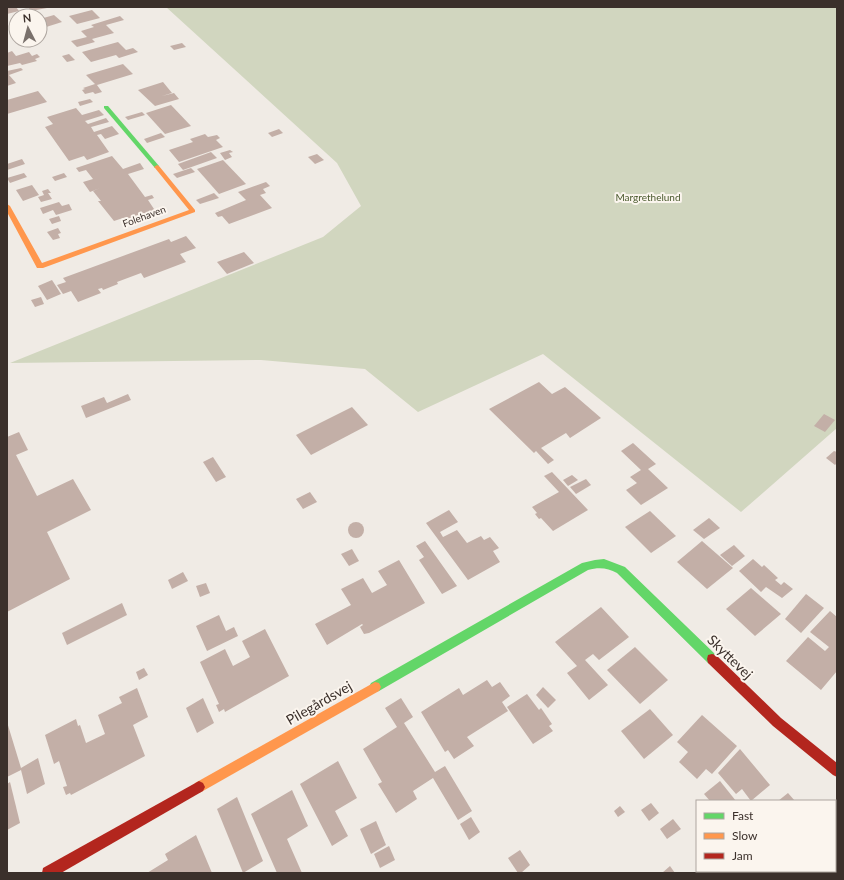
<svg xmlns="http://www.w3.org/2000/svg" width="844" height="880" viewBox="0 0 844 880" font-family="Lato,sans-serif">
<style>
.green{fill:#d1d6bf}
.building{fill:#c3afa7}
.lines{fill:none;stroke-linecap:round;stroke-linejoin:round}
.fast{fill:#63d668;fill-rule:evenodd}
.slow{fill:#ff974d;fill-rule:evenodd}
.jam{fill:#b3261e;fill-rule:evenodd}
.labels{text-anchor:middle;stroke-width:4;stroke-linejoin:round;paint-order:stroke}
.far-park-label{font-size:10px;fill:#4a5a2e;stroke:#fbf5ee}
.far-street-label{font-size:10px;fill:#3b302b;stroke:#fbf5ee}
.near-street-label{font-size:14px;fill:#3b302b;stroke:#fbf5ee}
</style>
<rect width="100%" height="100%" fill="#f0ebe5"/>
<path class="green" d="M166,7h671v421l-96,84 -198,-158 -125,58 -53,-43 -104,-9 -251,3 313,-126 38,-31 -24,-43z"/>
<g class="building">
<path d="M7,7h9l3,4 -12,3z"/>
<path d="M28,7h19v1l-16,3z"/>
<path d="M92,10l8,8 -23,6 -8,-8z"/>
<path d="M54,15l8,7 -19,6 -3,-3v-6z"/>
<path d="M120,16l4,4 -18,5 8,8 -22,6 3,3 -18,5 -6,-6 16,-4 -6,-6 13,-4 -3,-2z"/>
<path d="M118,42l8,8 7,-2 5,4 -19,6 -3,-3 -25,7 -9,-10z"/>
<path d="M182,43l4,4 -12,3 -4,-4z"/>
<path d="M12,51l4,5 13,-4 3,4 5,-2 3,3 -5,2 2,2 -15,4 -2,-2 -13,3v-13z"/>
<path d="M69,54l6,6 -8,2 -5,-6z"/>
<path d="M123,64l10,10 -36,11 5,7 -7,2 -2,-2 -8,2 -3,-4 3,-1 -2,-1 12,-4 -9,-9z"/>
<path d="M21,68l2,2 -14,5 7,8 -9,3v-15z"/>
<path d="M163,82l9,11 -10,3 12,-3 5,6 -24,7 -17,-16z"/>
<path d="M38,91l9,11 -40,12v-14z"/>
<path d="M90,99l3,3 -13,4 -2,-4z"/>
<path d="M171,105l20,21 -26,8 -19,-21z"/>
<path d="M76,108l6,7 17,-5 5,5 -19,6 3,3 18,-6 3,4 -18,5 3,5 18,-6 7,8 -14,5 -4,-5 -4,1 12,17 -22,8 -3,-4 -15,5 -24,-34 8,-3 -6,-7z"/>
<path d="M142,112l3,3 -17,5 -3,-3z"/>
<path d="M279,129l4,4 -11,4 -4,-4z"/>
<path d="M161,133l4,4 -18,6 -3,-4z"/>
<path d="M205,134l3,3 9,-2 3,3 -4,2 7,7 -44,15 -10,-12 24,-8 -3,-3z"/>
<path d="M230,150l3,2 -4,1 3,4 -7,3 -5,-7z"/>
<path d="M211,152l6,6 -34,12 -5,-6z"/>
<path d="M317,154l7,6 -9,4 -7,-7z"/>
<path d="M112,156l11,13 17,-6 4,6 -16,5 17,23 7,-2 2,3 -6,2 8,12 -29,10 -4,-4 -9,3 -16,-20h3l-8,-10 7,-3 -10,4 -7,-10 10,-3 -7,-9 -7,2 -3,-4z"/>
<path d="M22,159l3,5 -18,6v-6z"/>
<path d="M223,160l23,24 -27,10 -22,-25z"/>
<path d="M191,168l4,4 -18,6 -4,-4z"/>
<path d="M24,173l3,4 -17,6 -3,-5z"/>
<path d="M64,173l3,4 -12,4 -3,-4z"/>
<path d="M266,182l4,4 -7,3 3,4 -6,2 12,13 -43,16 -7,-8 -4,1 -3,-4 31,-13 -8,-8z"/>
<path d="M32,185l7,10 -16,6 -7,-11z"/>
<path d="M48,189l3,4h-3l4,6 -11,3 -3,-5 6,-2 -2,-4z"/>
<path d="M214,193l5,5 -19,6 -4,-4z"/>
<path d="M59,202l3,4 7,-2 3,6 -16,5 -3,-5 -10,4 -3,-6z"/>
<path d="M59,216l2,5 -9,3 -3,-5z"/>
<path d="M58,228l3,5 -3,1 2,4 -7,2 -6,-8z"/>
<path d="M186,236l10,12 -16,6 6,8 -42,16 -3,-5 -24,9 1,2 -15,6 -1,-2 -4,1 3,4 -23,9 -7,-11 -8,3 -6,-9 9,-3 -3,-4 106,-39 2,3z"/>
<path d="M244,252l10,11 -27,11 -10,-12z"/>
<path d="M52,280l9,14 -14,6 -9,-14z"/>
<path d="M41,297l3,7 -9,3 -4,-7z"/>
<path d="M539,382l13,12 13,-7 36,31 -31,20 -4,-5 -25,15 13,12 -6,4 -12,-13 -2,2 -45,-44z"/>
<path d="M128,394l3,6 -45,18 -5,-12 23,-9 3,6z"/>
<path d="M352,407l16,18 -57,30 -15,-20z"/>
<path d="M824,414l11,6 -10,12 -11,-6z"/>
<path d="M19,432l9,18 -12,5 21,41 36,-17 18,31 -44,22 23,47 -63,33v-175z"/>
<path d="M633,443l23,21 -8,5 20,19 -27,17 -15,-15 11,-7 -7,-6 11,-7 -20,-19z"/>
<path d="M834,451l3,1v11l-2,2 -9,-7z"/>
<path d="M213,457l13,20 -10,5 -13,-20z"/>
<path d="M552,472l36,38 -35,21 -12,-13 -2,1 -4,-5 2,-1 -5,-6 27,-15 -15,-16z"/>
<path d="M572,475l6,5 -10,6 -5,-6z"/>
<path d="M586,479l5,6 -15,9 -6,-7z"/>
<path d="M310,492l7,10 -14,7 -7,-10z"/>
<path d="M449,510l9,12 -18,10 3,5 14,-7 10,13 14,-7 3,4 6,-3 9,11 -6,3 7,11 -32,18 -42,-57z"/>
<path d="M650,511l26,25 -25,17 -26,-26z"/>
<path d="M709,518l11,10 -16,11 -11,-9z"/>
<circle cx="356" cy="530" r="8"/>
<path d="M425,541l32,45 -15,8 -23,-34 5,-3 -8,-11z"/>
<path d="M702,541l31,27 -26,21 -30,-27z"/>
<path d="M734,545l11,11 -13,10 -12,-11z"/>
<path d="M352,549l7,12 -10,5 -8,-12z"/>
<path d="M753,559l9,8 2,-2 14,13 -3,2 6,5 3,-3 9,7 -11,9 -16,-11 -5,5 -22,-21z"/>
<path d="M399,560l26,43 -56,30 -5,1 -4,-7 3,-2 -1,-1 -35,21 -12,-21 36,-19 -10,-16 22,-11 9,15 15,-8 -9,-14z"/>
<path d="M183,572l5,9 -16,8 -4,-9z"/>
<path d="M206,583l4,10 -10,4 -4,-11z"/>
<path d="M751,588l30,26 -26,22 -29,-27z"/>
<path d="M806,594l18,14 -23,25 -16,-14z"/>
<path d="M122,603l5,12 -60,30 -5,-12z"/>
<path d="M601,607l28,30 -30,23 -6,-6 -8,6 23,25 -19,15 -22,-27 10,-7 -22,-24z"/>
<path d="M830,611l7,6v54l-16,19 -35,-29 22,-24 17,14 4,-4 -19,-15z"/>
<path d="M219,615l7,16 8,-4 4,9 -31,15 -11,-25z"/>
<path d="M265,629l24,47 -64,36 -1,-3 -5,3 -3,-7 3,-1 -19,-42 25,-13 8,17 17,-9 -8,-16z"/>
<path d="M635,647l33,33 -28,24 -33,-34z"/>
<path d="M144,668l4,7 -9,5 -3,-8z"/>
<path d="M487,680l5,7 8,-5 10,14 -8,6 6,9 -41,26 7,9 -20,13 -6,-9 -3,2 -24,-40 38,-24 4,7z"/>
<path d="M543,687l13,13 -8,8 -12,-13z"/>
<path d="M137,688l11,29 -15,8 12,31 -74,39 -1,-2 -4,2 -3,-8 4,-1 -8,-25 -5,3 -9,-29 31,-16 2,7 2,-1 6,18 19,-9 -7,-19 24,-12 -3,-6z"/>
<path d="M527,694l12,16 2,-2 11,16 -3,2 4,5 -20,13 -26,-37z"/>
<path d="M203,698l11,25 -17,10 -11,-25z"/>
<path d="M401,698l12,19 -9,6 31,49 10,-6 27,45 -14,9 -25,-42 -20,13 4,8 -21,14 -18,-29 4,-2 -19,-33 34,-22 -12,-19z"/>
<path d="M650,709l23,26 -29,24 -23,-28z"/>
<path d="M702,715l35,31 -25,28 -6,-5 -9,10 -18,-17 9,-10 -11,-10z"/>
<path d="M7,722l14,46 17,-10 7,26 -18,10 -6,-24 -14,7z"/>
<path d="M740,749l30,36 -19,16 -9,-12 -6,5 -18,-21z"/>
<path d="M338,761l19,37 -22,13 13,25 -16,10 -32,-62z"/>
<path d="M720,781l16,20h-26l-6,-7z"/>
<path d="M10,782l10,41 -13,7v-46z"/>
<path d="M292,790l16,36 -21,13 15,34h-25l-26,-59z"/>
<path d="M788,793l7,8h-17z"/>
<path d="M237,797l26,64 -20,12 -26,-64z"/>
<path d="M651,803l8,10 -10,8 -8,-11z"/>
<path d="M620,806l5,6 -7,5 -4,-6z"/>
<path d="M471,817l9,15 -11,8 -9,-16z"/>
<path d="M673,819l8,10 -14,10 -7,-10z"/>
<path d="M376,821l10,24 -15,9 -11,-25z"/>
<path d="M196,835l16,38h-65l21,-13 -3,-6z"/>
<path d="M389,846l6,14 -15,8 -6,-14z"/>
<path d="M520,850l10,15 -9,8h-3l-10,-15z"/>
<path d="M670,866l5,7h-13z"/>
<path d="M711,871h59l1,2h-59z"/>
</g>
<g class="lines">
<g class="fast">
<path d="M104,106h4l51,60v2h-4l-51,-60z"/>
<path d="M604,559l21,8 91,88 1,4 -1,4 -4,1 -4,-1 -91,-90c-9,-5 -18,-6 -29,-3l-209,121 -4,1 -4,-1 -2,-4 2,-4 211,-120 13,-3z"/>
</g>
<g class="slow">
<path d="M157,165l2,1 36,44v2l-152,56h-6l-30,-56v-8l3,2 32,57 147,-53 -34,-42 -1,-1z"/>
<path d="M375,682l4,1 2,4 -2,4 -176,100 -4,2 -4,-2 -2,-4 2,-4z"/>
</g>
<g class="jam">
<path d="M712,654l4,1 65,63 56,45v14l-4,-2 -60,-49 -65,-63 -1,-4 1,-4z"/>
<path d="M199,781l4,2 2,4 -2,4 -142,82h-19l1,-5z"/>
</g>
</g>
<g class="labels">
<g class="far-park-label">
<text x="648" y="201">Margrethelund</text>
</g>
<g class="far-street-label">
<text transform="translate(144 216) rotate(-20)" y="4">Folehaven</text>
</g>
<g class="near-street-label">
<text transform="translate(730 657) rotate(44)" y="5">Skyttevej</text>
<text transform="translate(319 703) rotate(-30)" y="5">Pilegårdsvej</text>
</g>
</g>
<rect width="844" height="880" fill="none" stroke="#3b302b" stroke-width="16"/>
<rect x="696" y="800" width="140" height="72" fill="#fbf5ee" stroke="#aea6a0"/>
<rect x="704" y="813" width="20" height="6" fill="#63d668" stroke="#aea6a0"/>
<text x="732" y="820" font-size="12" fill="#3b302b">Fast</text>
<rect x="704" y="833" width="20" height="6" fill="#ff974d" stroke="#aea6a0"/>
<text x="732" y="840" font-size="12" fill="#3b302b">Slow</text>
<rect x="704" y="853" width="20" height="6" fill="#b3261e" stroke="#aea6a0"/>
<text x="732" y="860" font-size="12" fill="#3b302b">Jam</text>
<g transform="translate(28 28) rotate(354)"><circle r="19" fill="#fbf5ee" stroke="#aea6a0"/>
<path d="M0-3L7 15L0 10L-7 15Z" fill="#7a716c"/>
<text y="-6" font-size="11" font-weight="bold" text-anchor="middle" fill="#3b302b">N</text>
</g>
</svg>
